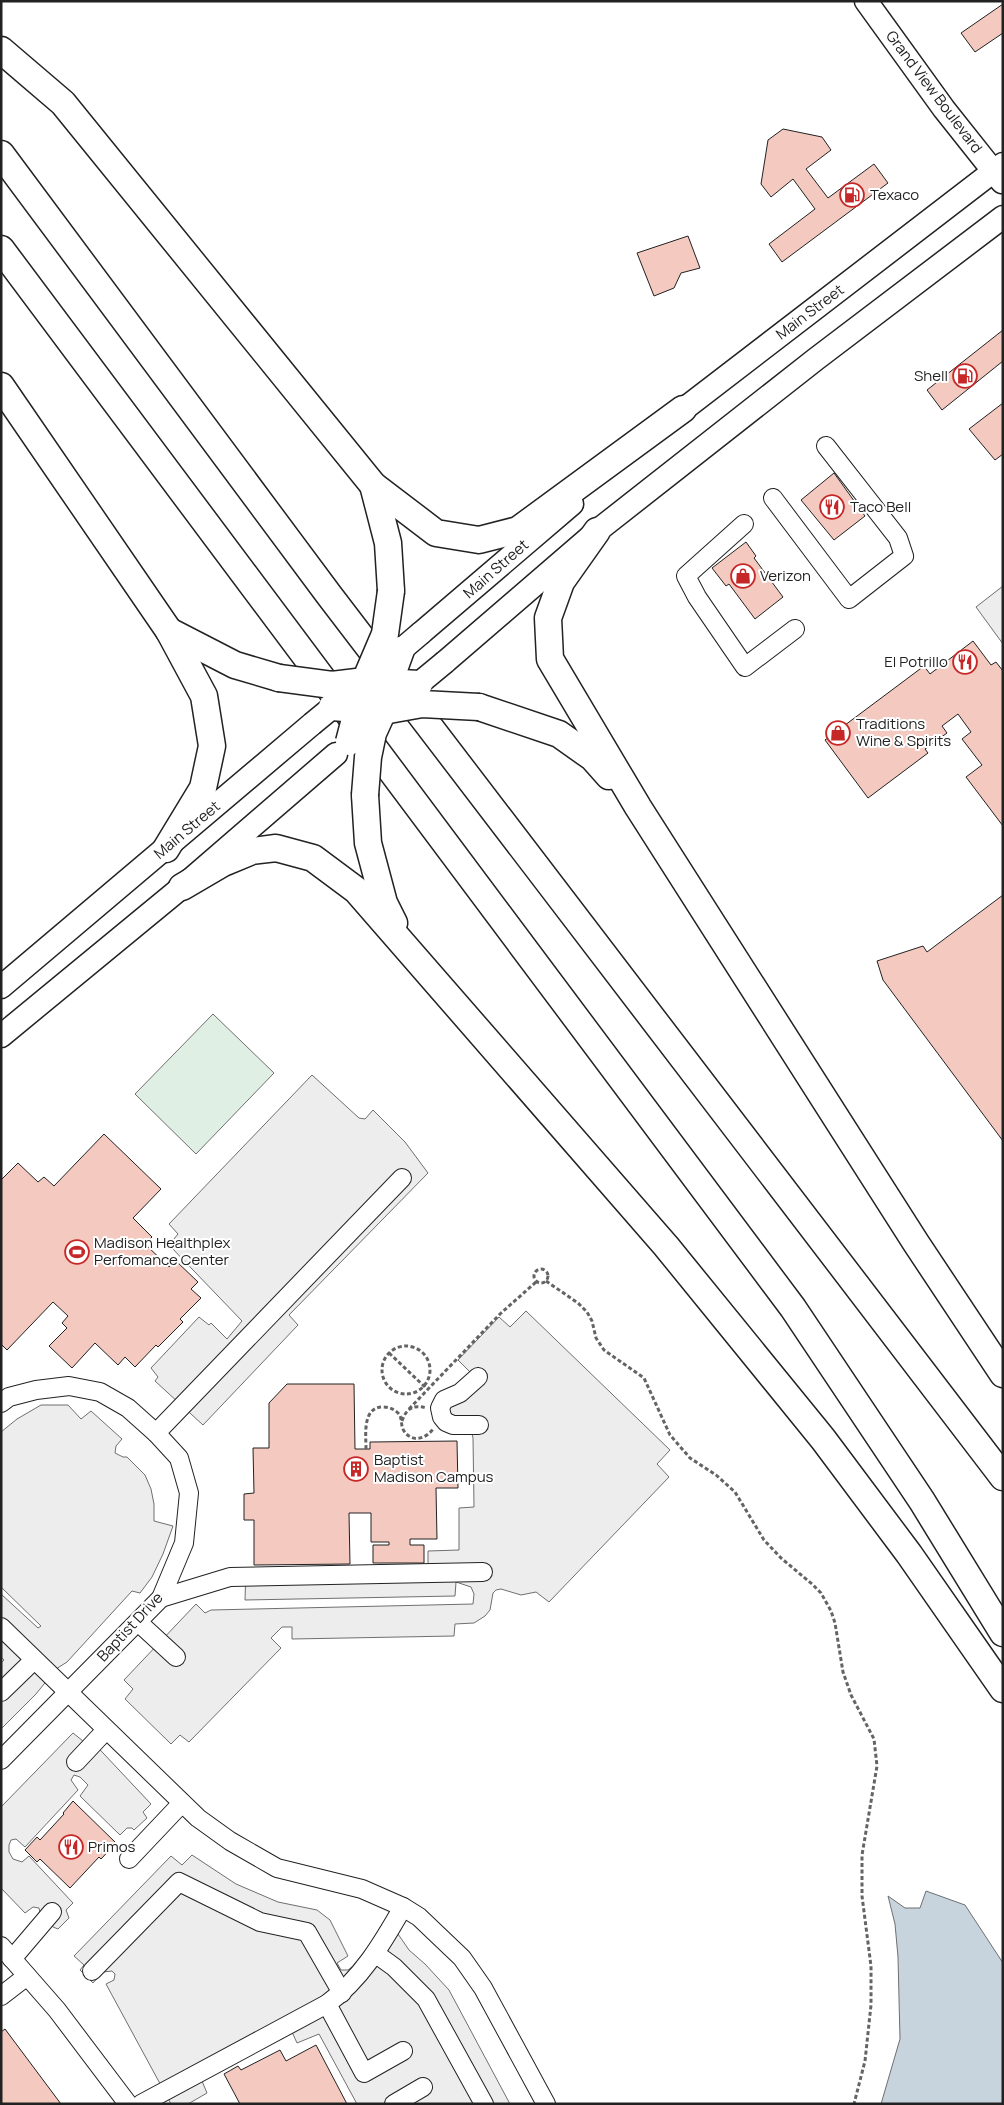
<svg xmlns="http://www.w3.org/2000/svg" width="1004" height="2105" viewBox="0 0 1004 2105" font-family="Manrope,sans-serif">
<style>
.green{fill:#e0efe3;stroke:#6f6f6f}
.parking{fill:#ededed;stroke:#6f6f6f}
.water{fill:#c7d3dd;stroke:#6f6f6f}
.building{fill:#f3c9c0;stroke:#222}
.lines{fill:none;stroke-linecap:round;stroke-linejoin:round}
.minor-casing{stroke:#222;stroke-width:20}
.major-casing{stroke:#222;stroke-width:25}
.highway-casing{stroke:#222;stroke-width:29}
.path{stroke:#646464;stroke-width:3;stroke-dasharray:4 2.5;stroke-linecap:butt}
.minor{stroke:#fff;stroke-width:18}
.major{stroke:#fff;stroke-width:22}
.highway{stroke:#fff;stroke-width:26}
.major-bridge-casing{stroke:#222;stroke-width:25;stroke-linecap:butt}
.highway-bridge-casing{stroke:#222;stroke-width:29;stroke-linecap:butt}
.major-bridge{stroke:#fff;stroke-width:22}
.highway-bridge{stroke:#fff;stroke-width:26}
.labels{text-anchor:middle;stroke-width:4;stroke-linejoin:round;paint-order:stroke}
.street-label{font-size:15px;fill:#222;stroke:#fff}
.poi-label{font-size:15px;fill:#222;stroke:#fff;text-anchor:start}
</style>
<rect width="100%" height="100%" fill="#fff"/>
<path class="green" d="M213,1014l61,59 -78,81 -61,-60z"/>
<g class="parking">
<path d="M1003,586v58l-27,-37z"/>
<path d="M312,1075l47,43 6,1 8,-9 32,32 23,31 -139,142 9,10 -95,100 -48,-44 3,-4 -7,-9 48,-51 10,8 2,-2 16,16 15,-18 -73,-76 9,-11 -9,-10z"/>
<path d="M526,1311l144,139 -13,14 12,13 -120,125 -13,-10 -15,3 -20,-6 -5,1 -3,3 -3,17 -5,6 -11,7 -19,1 -1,12 -162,3v-12h-10l-11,11 10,10 -92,94 -9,-7 -9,9 -46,-45 8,-10 -9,-9 72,-76 9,9 6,-3 262,-6 1,-10 -3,-7 -15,-5 -1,14 -210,4 1,-31 182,-4v-14l31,-1v-42l15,-1 -1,-69 -1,-4 -32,-13 18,-34 12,-15 -12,-12 41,-43 11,10z"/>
<path d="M41,1405h27l13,14 10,-8 31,28 -6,7 -1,7 8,4h4l18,18 6,14 3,15v17l19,5 -10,28 -11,23 -12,16 -8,-2 -65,71 -11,7 -20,25 -35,35v-66l3,-3 -3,-3v-63l37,34 3,-2 -40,-39v-155l16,-13z"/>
<path d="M73,1733l10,8 5,-4 63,67 -8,8 4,6 -13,12 -2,-2h-5l-7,7 -40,-39 8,-11 -8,-8 -6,-2 -3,5 7,10 -53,57 -9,-8 -5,1 -2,5v7l4,7 9,3 7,-6 44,47 -7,7 3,8 -11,11 -5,-2 -13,-14 -1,-5 -6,-1 -8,6 -24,-25v-81z"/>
<path d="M192,1855l44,29 42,18 39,8 13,10 18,36 -11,7 4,7h7l5,-4 15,-18 14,-23 16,9 11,16 16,14 24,26 61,114h-153l-38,-70 -22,9 -5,-11 -90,49 5,12 -19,11h-17l-65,-120 8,-4 1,-6 -3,-3 -9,1 -10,11 -13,-13 4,-5 -10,-9 97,-100 11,9z"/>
</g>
<path class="water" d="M926,1891l39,14 38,58v141h-122l19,-65 -2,-82 -3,-33 -7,-28 17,12h15z"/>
<g class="building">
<path d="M1003,4v29l-28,19 -14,-19z"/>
<path d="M783,129l39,8 9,13 -25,19 22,29 46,-34 14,19 -106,79 -13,-18 46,-35 -22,-30 -22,18 -10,-13 7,-44z"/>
<path d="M688,236l12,32 -19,5 -7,15 -20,8 -17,-43z"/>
<path d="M1003,330v31l-61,49 -15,-20z"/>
<path d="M1003,403v51l-8,6 -26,-31z"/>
<path d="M834,473l31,43 -31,24 -33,-40z"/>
<path d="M746,542l10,14 -2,2 29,39 -28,22 -26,-35 -3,2 -14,-18z"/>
<path d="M973,641l18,24 5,-3 7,9v155l-37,-49 16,-12 -20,-26 9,-7 -13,-18 -16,12 5,7 -22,16 3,4 -60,45 -43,-58 99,-74 6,8z"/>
<path d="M1003,895v246l-120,-161 -6,-19 46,-15 4,6z"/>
<path d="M104,1134l57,55 -28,29 19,19 -7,7 24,23 6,-7 23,22 -7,7 10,9 -21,21 3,3 -25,25 -2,-2 -21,22 -10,-10 -7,8 -23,-22 -23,25 -23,-22 18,-18 -5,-5 6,-7 -15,-14 -46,48 -6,-6v-164l17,-17 20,19 6,-5 10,9z"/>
<path d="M287,1384h67l1,65h15v-7l87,-1 1,47h-22l1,51h-27v6h14v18h-51v-18h16v-3h-18v-29h-22l1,51 -96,1v-45h-10v-26l10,-1 -1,-45h16v-45z"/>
<path d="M73,1801l43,42 -15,16 -2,-2 -29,31 -30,-29 -3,3 -12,-12 12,-13 3,3 24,-26 -1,-1z"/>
<path d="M5,2029l56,75h-60v-72z"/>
<path d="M316,2045l31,59h-107l-16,-30 14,-8 3,4 39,-20 6,11z"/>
</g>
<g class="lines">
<g class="minor-casing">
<g id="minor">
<path d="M773,498l76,101 55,-43 -6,-18 -72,-92"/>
<path d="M744,524l-58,52 11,21 48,70 50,-38"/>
<path d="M478,1377l-18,16 -16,7 -4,8 2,9 4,5 7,3h26"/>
<path d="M1,1403l8,-6 27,-7 33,-4 31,6 28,16 28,25 23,25 10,35 -5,50 -23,55 -160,162"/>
<path d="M156,1433l246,-255"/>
<path d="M161,1598l69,-21 253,-5"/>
<path d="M138,1622l38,35"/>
<path d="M1,1627l197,191 32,23 47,27 85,21 41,18 16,10 43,41 21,30 63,116"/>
<path d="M1,1692l33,-32"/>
<path d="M76,1762l30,-32"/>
<path d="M129,1859l53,-56"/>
<path d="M1,1946l56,64 71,94"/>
<path d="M376,1954l18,13 32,32 58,105"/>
<path d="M12,1959l40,-47"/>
<path d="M92,1971l87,-89 81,40 47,10 35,61"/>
<path d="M1,1996l26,-20"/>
<path d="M327,2004l37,69 39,-22"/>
<path d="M141,2104l186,-100c34,-25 55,-60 76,-97"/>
<path d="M394,2104l29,-17"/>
</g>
</g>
<g class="major-casing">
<g id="major">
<path d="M866,1l78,108 58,73"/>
<path d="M671,419l332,-255"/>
<path d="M421,633l151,-129"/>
<path d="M445,662l152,-131 219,-172 187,-142"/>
<path d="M1,987l311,-263"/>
<path d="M1,1036l181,-149 154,-133"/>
</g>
</g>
<g class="highway-casing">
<g id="highway">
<path d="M1,50l62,53 310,382 63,48 43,7 39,-10 165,-121"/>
<path d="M1,154l328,441 674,882"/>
<path d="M1,249l792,1059 129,193 81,132"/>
<path d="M1,386l168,245 35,65 8,50 -9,42 -37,61"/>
<path d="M373,485l15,58 3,48"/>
<path d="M597,531l-36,51 -13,36 2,41 88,148 278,436 87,131"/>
<path d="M169,631l66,34 44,13"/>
<path d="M479,707l80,27 34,24 16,18"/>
<path d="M365,795l3,48 16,60 10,20"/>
<path d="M182,887l41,-24 29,-12 24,-3 37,10 43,32 310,356 157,193 86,115 94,135"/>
</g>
</g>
<g class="path">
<circle cx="541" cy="1276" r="7"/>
<path d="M546,1281l32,22 9,9 5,9 4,17 8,12 40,28 26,57 20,23 26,17 19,17 29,48 17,18 31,26 9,9 10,18 4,12 8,49 8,23 23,44 3,27 -15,89v41l9,70v39l-6,56 -11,43"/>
<circle cx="406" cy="1370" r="24"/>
<path d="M389,1353l36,34"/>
<path d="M409,1409l91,-95 36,-32"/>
<path d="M402,1421c4,-12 11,-17 24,-13"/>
<path d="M366,1449c0,-14 -4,-42 17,-42 6,0 11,2 15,6 5,5 2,12 6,18 8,12 22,8 29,-2"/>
</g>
<use href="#minor" class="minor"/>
<use href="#major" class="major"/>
<use href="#highway" class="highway"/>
<g class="major-bridge-casing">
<g id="major-bridge">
<path d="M388,661l33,-28"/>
<path d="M405,695l40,-33"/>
<path d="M312,724l34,-28"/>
</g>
</g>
<g class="highway-bridge-casing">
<g id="highway-bridge">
<path d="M279,678l53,7 33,-4 54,3"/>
<path d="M332,707l51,4 39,-7 57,3"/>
<path d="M349,742l16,-61 20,-47 6,-43"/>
<path d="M365,795l3,-38 5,-24 10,-22 6,-28 12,-33"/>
</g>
</g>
<use href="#major-bridge" class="major-bridge"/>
<use href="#highway-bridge" class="highway-bridge"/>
</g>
<defs>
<g id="fuel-ring" transform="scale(1.25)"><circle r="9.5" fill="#fff" stroke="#c62828" stroke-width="1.5"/><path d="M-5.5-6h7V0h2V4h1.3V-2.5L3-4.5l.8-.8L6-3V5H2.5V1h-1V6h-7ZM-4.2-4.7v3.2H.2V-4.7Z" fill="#c62828"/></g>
<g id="restaurant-ring" transform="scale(1.25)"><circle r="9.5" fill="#fff" stroke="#c62828" stroke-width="1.5"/><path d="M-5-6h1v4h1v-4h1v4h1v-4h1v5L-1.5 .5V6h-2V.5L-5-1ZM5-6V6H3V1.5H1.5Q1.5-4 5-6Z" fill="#c62828"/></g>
<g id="shop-ring" transform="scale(1.25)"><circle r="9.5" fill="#fff" stroke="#c62828" stroke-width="1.5"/><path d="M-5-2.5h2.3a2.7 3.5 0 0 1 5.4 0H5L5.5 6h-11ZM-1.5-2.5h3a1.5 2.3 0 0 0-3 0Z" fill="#c62828"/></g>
<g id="stadium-ring" transform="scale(1.25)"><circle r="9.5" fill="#fff" stroke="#c62828" stroke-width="1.5"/><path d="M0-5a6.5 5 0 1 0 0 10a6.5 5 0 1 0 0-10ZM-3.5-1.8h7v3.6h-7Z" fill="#c62828"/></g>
<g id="building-ring" transform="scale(1.25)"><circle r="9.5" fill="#fff" stroke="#c62828" stroke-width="1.5"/><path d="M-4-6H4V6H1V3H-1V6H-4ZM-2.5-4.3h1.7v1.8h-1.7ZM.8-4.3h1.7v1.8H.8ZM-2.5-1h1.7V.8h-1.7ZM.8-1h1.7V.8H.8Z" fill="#c62828"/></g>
</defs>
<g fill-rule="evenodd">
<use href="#fuel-ring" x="852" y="195"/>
<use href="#fuel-ring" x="965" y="376"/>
<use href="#restaurant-ring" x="832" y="507"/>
<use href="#shop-ring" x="743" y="576"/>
<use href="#restaurant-ring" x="965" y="662"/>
<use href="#shop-ring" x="838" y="733"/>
<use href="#stadium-ring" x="77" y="1252"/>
<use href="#building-ring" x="356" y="1469"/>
<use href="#restaurant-ring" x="71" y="1847"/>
</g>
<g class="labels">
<g class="street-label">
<text transform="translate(934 92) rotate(53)" y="5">Grand View Boulevard</text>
<text transform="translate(810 312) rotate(-37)" y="5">Main Street</text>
<text transform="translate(496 569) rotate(-41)" y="5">Main Street</text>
<text transform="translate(187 830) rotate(-40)" y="5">Main Street</text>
<text transform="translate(130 1627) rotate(-47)" y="5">Baptist Drive</text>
</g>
<g class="poi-label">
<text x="870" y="200">Texaco</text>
<text x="948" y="381" text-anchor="end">Shell</text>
<text x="850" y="512">Taco Bell</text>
<text x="760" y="581">Verizon</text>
<text x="948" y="667" text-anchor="end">El Potrillo</text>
<text x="856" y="729">Traditions<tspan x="856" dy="17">Wine &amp; Spirits</tspan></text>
<text x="94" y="1248">Madison Healthplex<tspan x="94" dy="17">Perfomance Center</tspan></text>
<text x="374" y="1465">Baptist<tspan x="374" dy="17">Madison Campus</tspan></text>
<text x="88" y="1852">Primos</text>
</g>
</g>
<rect width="1004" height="2105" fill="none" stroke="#222222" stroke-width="5"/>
</svg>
